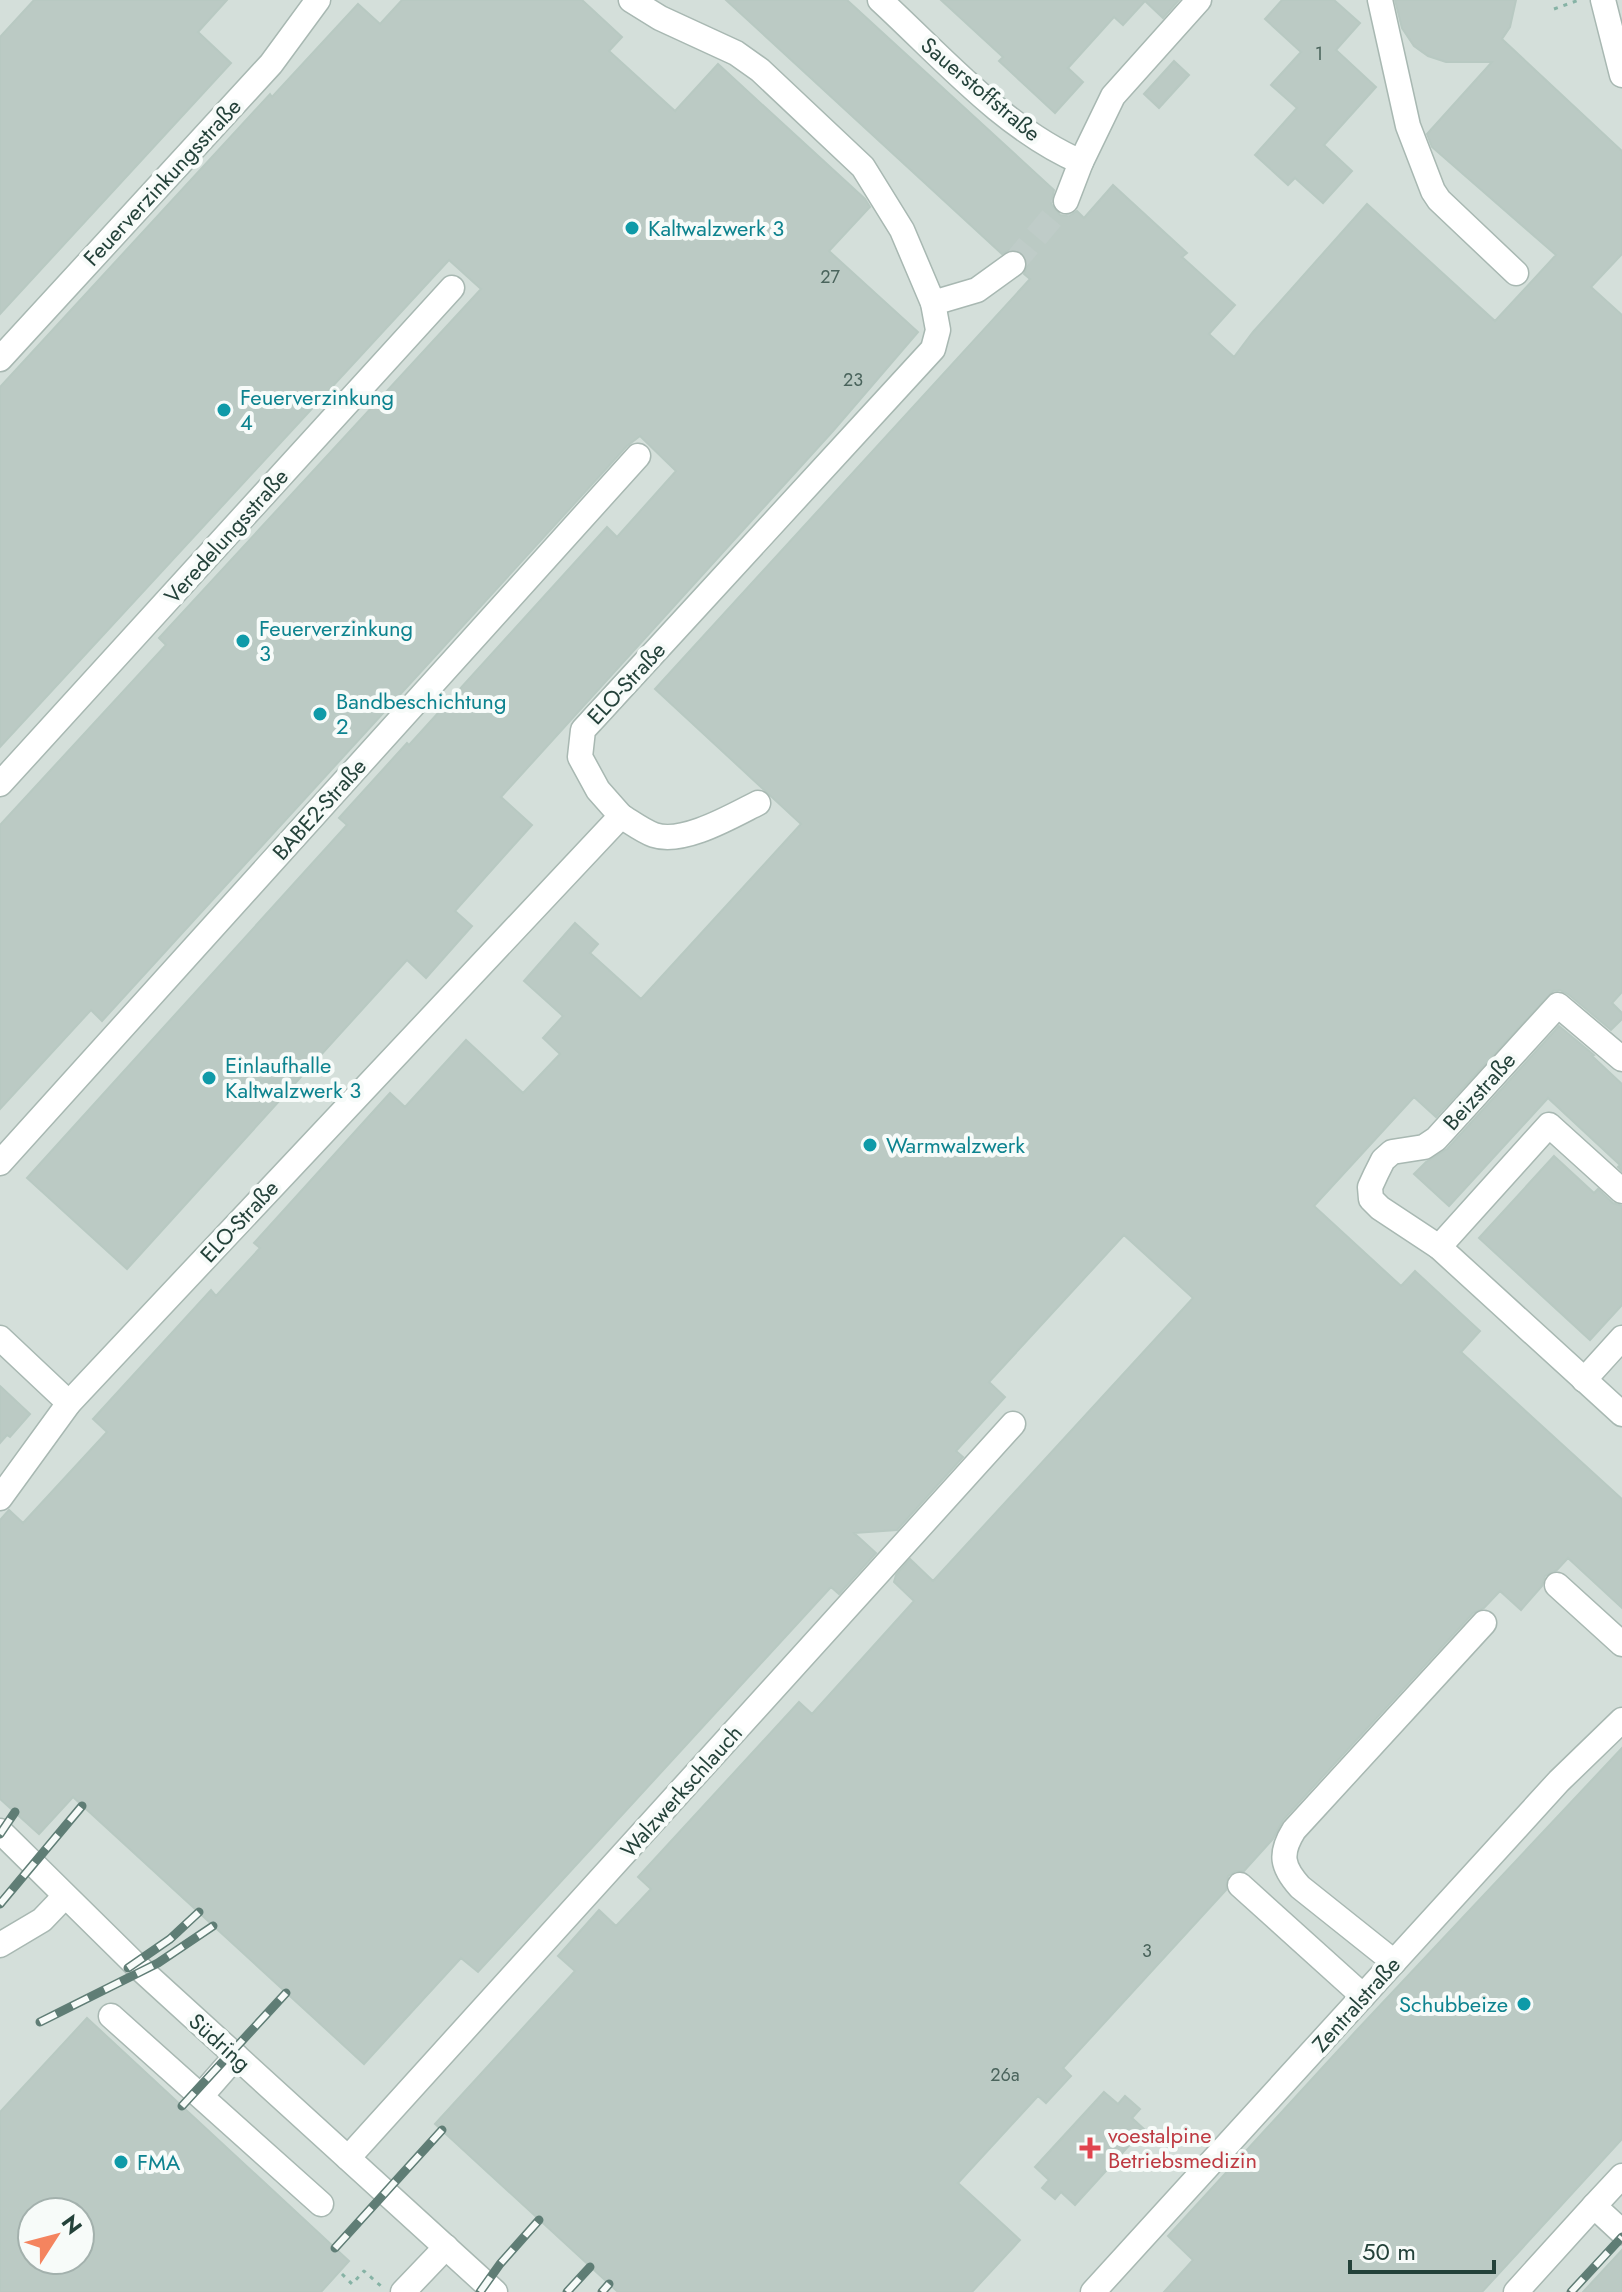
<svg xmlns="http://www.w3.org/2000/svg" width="1622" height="2292" viewBox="0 0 1622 2292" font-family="Jost,sans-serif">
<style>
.built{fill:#d4dfda;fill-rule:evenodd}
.building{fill:#bbcac4;stroke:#b8c9c2;stroke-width:2;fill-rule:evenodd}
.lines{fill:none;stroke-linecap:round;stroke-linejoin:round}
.minor-tunnel{stroke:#bfccc8;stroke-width:24;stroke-dasharray:24 12;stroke-linecap:butt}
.minor-casing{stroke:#a8b8b2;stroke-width:27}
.path{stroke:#86b3a5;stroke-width:3;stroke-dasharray:4 6;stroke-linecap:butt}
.minor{stroke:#fff;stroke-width:24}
.rail-casing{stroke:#5f7d75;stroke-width:9}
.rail{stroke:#f7fbf9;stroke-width:6;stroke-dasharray:18;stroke-linecap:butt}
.culture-dot{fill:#0f9aa8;stroke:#f7fbf9;stroke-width:3}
.health-dot{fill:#e0444e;stroke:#f7fbf9;stroke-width:3}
.labels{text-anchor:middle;stroke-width:8;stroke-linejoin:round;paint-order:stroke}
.number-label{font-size:18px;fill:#4a645c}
.street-label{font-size:22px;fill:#24423a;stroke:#f7fbf9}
.culture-label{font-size:22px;fill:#0d838f;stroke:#f7fbf9;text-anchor:start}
.health-label{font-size:22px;fill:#be3a42;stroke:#f7fbf9;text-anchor:start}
</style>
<rect width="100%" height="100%" fill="#e6efeb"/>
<path class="built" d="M0,0h1622v2292h-1622zM32,2212h48v48h-48z"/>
<g class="building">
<path d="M34,0h193l-29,32 33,31 -231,251v-277z"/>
<path d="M402,0h180l40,37 -13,14 66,60 43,-47 147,135 5,8 -41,44 89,81 -85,99 -332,366 31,28 -77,86 17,15 -46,52 -19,-18 -280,309 -100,-91 320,-353 -8,-7 68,-75 2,2 198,-218 10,10 59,-66 -36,-35 -13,10 -525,575 -11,-11 -91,99v-284l166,-180 -7,-7 322,-349 -32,-29 -449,487v-360l270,-293 2,3 86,-93 22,20z"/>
<path d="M726,0h121l207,190 -3,14 9,11 9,1 8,-5 7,7 29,-33 74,68 -5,4 53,48 -26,29 25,23 19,-25 114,-128 128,117 61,-66 -124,-108 -5,-13 65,-72h-46l-18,-6 -14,-10 -12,-18 -7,-28h121l-6,27 -8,12 120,112v103l-31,33 31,28v677l-10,11 10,10v6l-11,11 -43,-36 -8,-4 -7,1 -117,126 -22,-20 -100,109 87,80 14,-15 65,60 -19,21 161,147v109l-54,-50 -11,12 -12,6 -3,10 -21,24 -21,-19 -16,17 -11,5 -190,207 -10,19 -29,32h-8l-8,5 -2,14 -163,178 8,8 -25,27 -8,-7 -80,87 62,57 -48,52h-354l-183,-168 140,-153 -17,-15 41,-46 17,16 35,-37 -13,-12 161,-175 13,12 102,-113 -20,-19 2,-7 14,-16 23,22 260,-283 -69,-63 -135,147 16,15 -49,54 7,6 -66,73 -43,3 22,20 -37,41 -8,-7 -353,385 -17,-14 -97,106 -291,-267 -34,37 -39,-35v-279l9,-10 14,13 84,-91 -14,-13 118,-129 5,6 44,-48 -6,-5 136,-150 15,14 61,-67 57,53 37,-39 -17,-16 20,-22 -39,-35 51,-58 23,21 -8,9 51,46 160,-175 -146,-135 375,-410 -6,-5 4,-11 -3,-8 -13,-6 -10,5z"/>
<path d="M941,0h238l-16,18 -18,-17 -22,24 -9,-8 -46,51 15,14 -28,31 -56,-52 4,-4z"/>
<path d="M1282,0h52l26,23 -24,27 40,37 -52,58 28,26 -29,32 -28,-25 -7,7 -33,-30 42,-47 -26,-23 30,-33 -36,-33z"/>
<path d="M1174,61l15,14 -30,33 -15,-14z"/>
<path d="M1559,1026l35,29 -2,1 30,28v87l-4,-4 2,-2 -72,-67 -99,108 -35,-32 12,-12 21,-13z"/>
<path d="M1554,1156l40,37 4,-4 15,14 9,3v99l-32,35 -111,-102z"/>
<path d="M0,1386l30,28 -20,23 -3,-2 -7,8z"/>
<path d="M1622,1748v391l-140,153h-318l29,-32 -25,-24 188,-205z"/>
<path d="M87,2018l262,243 -28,31h-321v-180zM32,2212h48v48h-48z"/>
<path d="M1104,2092l14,12 7,-8 15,13 -8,9 12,11 -69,76 -14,-13 -6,7 -13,-11 7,-8 -14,-13z"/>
<path d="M1622,2250v42h-39z"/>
</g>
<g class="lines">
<path class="minor-tunnel" d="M1013,264l53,-63"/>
<g class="minor-casing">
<g id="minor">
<path d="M880,0c61,56 124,129 201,162l32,-66 86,-96"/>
<path d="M1380,0l28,126 25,65 6,9 77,73"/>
<path d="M1603,0l19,75"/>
<path d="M1066,201l15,-39"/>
<path d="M933,303l44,-13 36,-26"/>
<path d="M0,359l271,-295 47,-64"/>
<path d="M0,784l452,-496"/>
<path d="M621,816c10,6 22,15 33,19 29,10 78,-19 104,-32"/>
<path d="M1622,1059l-64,-54 -122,134 -12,8 -32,5 -9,8 -7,14 -6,13 1,12 9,9 59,39 183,167"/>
<path d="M0,1163l638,-707"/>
<path d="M1439,1247l110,-122 73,66"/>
<path d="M0,1338l69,65"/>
<path d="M1584,1380l38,-42"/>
<path d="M0,1498l69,-95 552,-587 -23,-26 -18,-33 3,-27 350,-381 5,-19 -5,-27 -31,-73 -39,-63 -103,-97 -24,-17 -76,-35 -29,-18"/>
<path d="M1557,1585l65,59"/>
<path d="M0,1831l135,133 360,328"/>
<path d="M1240,1885l123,111"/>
<path d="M0,1945l42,-25 23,-24"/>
<path d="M1394,1962l-94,-75c-18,-20 -21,-33 -6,-57l190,-207"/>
<path d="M111,2016l210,188"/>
<path d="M201,2096l35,-40"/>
<path d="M348,2158l665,-734"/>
<path d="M1594,2206l28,-30"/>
<path d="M403,2292l43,-45"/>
<path d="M1093,2292l466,-511 63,-61"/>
<path d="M1516,2292l78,-86 28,26"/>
</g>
</g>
<g class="path">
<path d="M1554,9l25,-9"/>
<path d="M342,2274l10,10 12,-13 18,16"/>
</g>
<use href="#minor" class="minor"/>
<g class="rail-casing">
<g id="rail">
<path d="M0,1834l15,-22"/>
<path d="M0,1904l82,-98"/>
<path d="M128,1968l42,-29 29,-27"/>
<path d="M40,2022l118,-59 55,-37"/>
<path d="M182,2106l104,-113"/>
<path d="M335,2248l107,-118"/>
<path d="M480,2292l20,-28 39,-44"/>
<path d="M567,2292l23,-25"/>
<path d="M602,2292l7,-8"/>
<path d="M1571,2292l51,-55"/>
</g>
</g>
<use href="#rail" class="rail"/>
</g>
<g class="culture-dot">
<circle cx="632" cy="228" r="8"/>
<circle cx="224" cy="410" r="8"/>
<circle cx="243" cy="641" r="8"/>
<circle cx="320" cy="714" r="8"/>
<circle cx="209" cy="1078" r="8"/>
<circle cx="870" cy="1145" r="8"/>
<circle cx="1524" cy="2004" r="8"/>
<circle cx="121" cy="2162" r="8"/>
</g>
<path class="health-dot" d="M1086 2136h8v8h8v8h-8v8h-8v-8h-8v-8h8z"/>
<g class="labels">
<g class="number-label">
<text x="1319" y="60">1</text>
<text x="830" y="283">27</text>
<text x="853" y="386">23</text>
<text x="1147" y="1957">3</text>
<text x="1005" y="2081">26a</text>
</g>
<g class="street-label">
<text transform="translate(981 89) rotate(40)" y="8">Sauerstoffstraße</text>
<text transform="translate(162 182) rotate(-47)" y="8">Feuerverzinkungsstraße</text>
<text transform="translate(226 536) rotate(-48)" y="8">Veredelungsstraße</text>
<text transform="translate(626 683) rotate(-47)" y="8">ELO-Straße</text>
<text transform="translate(319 809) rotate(-48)" y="8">BABE2-Straße</text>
<text transform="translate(1479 1091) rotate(-48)" y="8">Beizstraße</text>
<text transform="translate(239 1221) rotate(-47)" y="8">ELO-Straße</text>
<text transform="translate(681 1791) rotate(-48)" y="8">Walzwerkschlauch</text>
<text transform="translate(1356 2004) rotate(-48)" y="8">Zentralstraße</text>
<text transform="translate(220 2042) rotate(42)" y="8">Südring</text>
</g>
<g class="culture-label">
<text x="648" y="236">Kaltwalzwerk 3</text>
<text x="240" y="405">Feuerverzinkung<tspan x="240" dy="25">4</tspan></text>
<text x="259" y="636">Feuerverzinkung<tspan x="259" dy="25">3</tspan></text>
<text x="336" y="709">Bandbeschichtung<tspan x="336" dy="25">2</tspan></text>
<text x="225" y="1073">Einlaufhalle<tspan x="225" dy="25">Kaltwalzwerk 3</tspan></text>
<text x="886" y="1153">Warmwalzwerk</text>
<text x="1508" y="2012" text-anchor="end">Schubbeize</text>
<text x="137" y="2170">FMA</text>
</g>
<g class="health-label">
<text x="1108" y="2143">voestalpine<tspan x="1108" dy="25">Betriebsmedizin</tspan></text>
</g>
</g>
<g transform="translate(56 2236) rotate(54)"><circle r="38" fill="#f7fbf9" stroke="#a3b1ad" stroke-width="2"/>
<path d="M0-6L14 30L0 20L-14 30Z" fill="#f4845f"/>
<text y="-12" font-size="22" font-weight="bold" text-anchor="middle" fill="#24423a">N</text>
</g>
<path d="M1350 2260v12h144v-12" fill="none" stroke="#24423a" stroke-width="4"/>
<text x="1362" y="2260" font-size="24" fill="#24423a" stroke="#f7fbf9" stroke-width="6" paint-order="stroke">50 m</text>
</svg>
